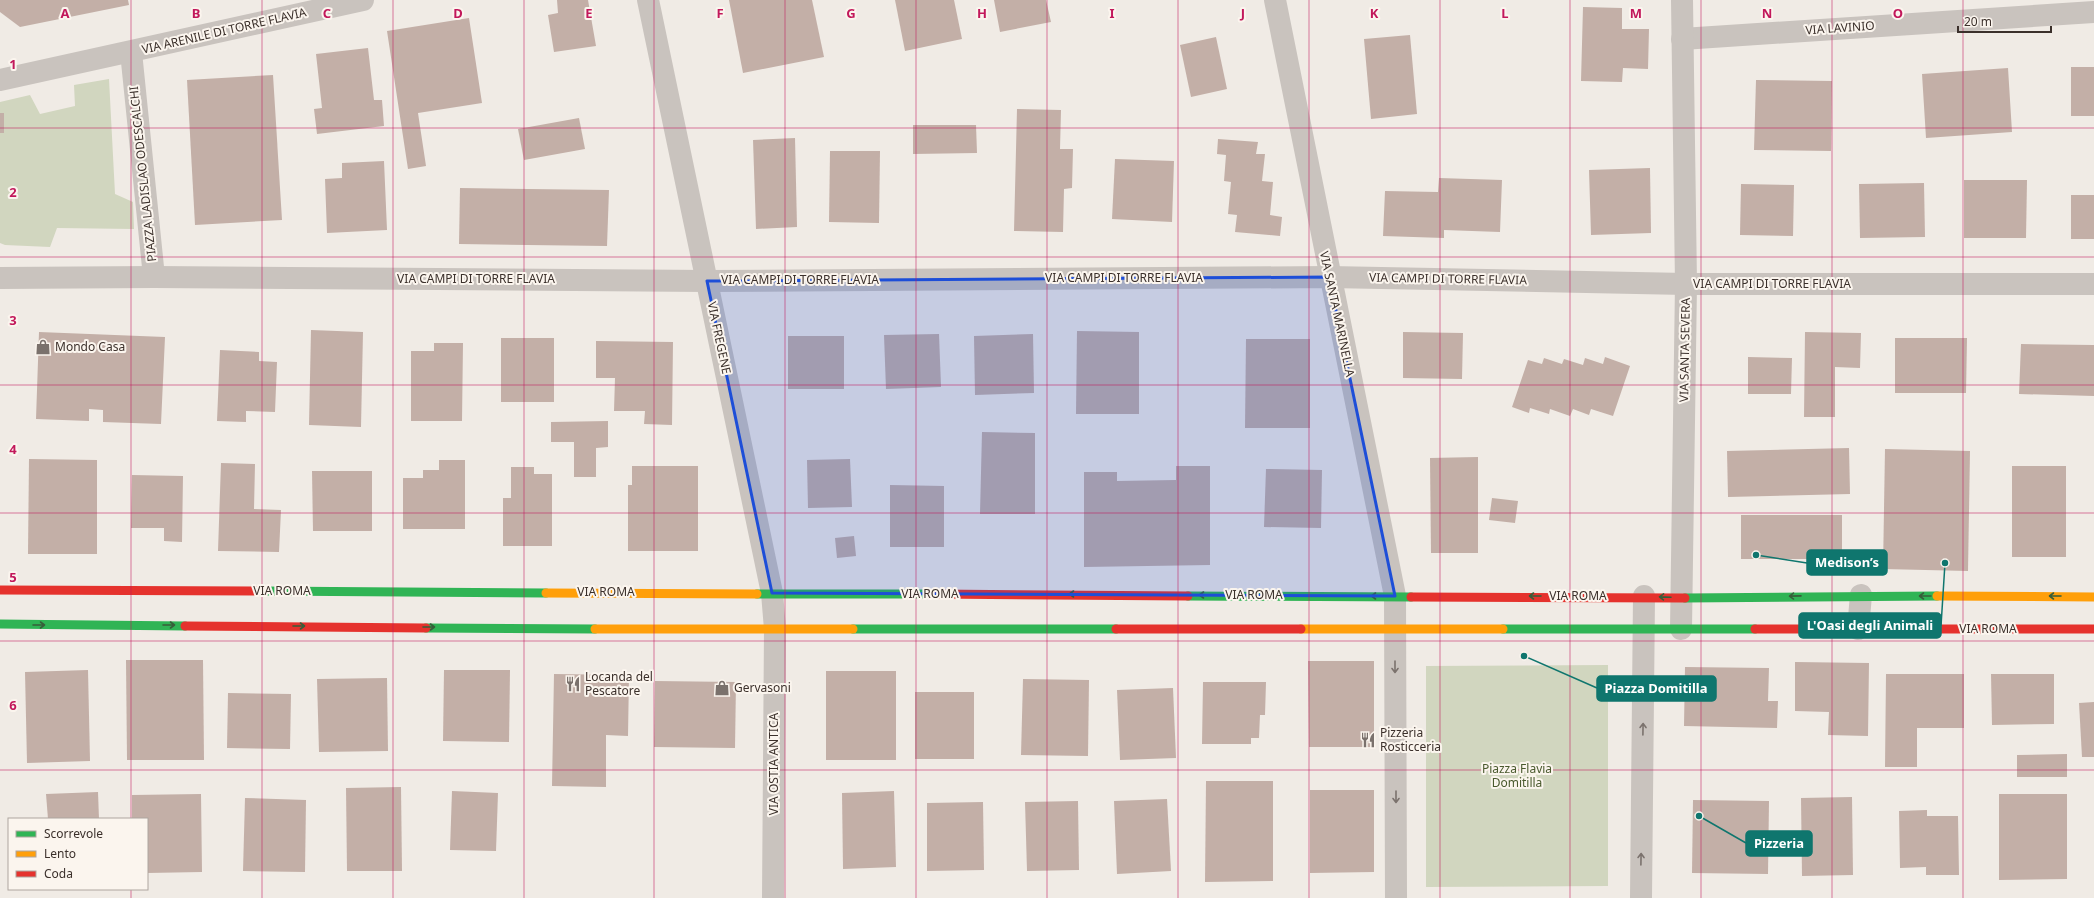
<svg xmlns="http://www.w3.org/2000/svg" width="2094" height="898" viewBox="0 0 2094 898" font-family="'Noto Sans',sans-serif">
<style>
.green{fill:#d1d6bf}
.building{fill:#c3afa7}
.lines{fill:none;stroke-linecap:round;stroke-linejoin:round}
.street{stroke:#c9c3be;stroke-width:22}
.fast{stroke:#30b455;stroke-width:9}
.slow{stroke:#ff9f0a;stroke-width:9}
.jam{stroke:#e5322d;stroke-width:9}
.oneway{stroke:#375e3a}
.oneway2{stroke:#7b726d}
.marked{fill:#1d4ed8;fill-opacity:0.2;stroke:#1d4ed8;stroke-width:3;stroke-linejoin:round}
.grid{fill:none;stroke:#c2185b;stroke-width:1;stroke-opacity:0.55}
.labels{text-anchor:middle;stroke-width:4;stroke-linejoin:round;paint-order:stroke}
.street-label{font-size:12px;fill:#3b302b;stroke:#fbf5ee}
.poi-label{font-size:12px;fill:#3b302b;stroke:#fbf5ee;text-anchor:start}
.park-label{font-size:12px;fill:#4a5a2e;stroke:#fbf5ee}
.grid-label{font-size:13px;text-anchor:middle;font-weight:bold;fill:#c2185b;stroke:#fbf5ee;stroke-width:4;stroke-linejoin:round;paint-order:stroke}
.leader{fill:none;stroke:#0f766e;stroke-width:1.5}
.callout-dot{fill:#0f766e;stroke:#fbf5ee;stroke-width:1.5}
.callout{fill:#0f766e;stroke:#0f766e;stroke-width:1.5}
.callout-label{font-size:13px;text-anchor:middle;font-weight:bold;fill:#fff}
</style>
<rect width="100%" height="100%" fill="#f0ebe5"/>
<g class="green">
<path d="M109,79l6,115 18,8 1,27 -77,-1 -7,19 -45,-2 -5,-2v-110h4v-20h-4v-11l30,-7 10,19 35,-8 -1,-21z"/>
<path d="M1608,665v221l-182,1v-221z"/>
</g>
<g class="building">
<path d="M0,0h128l1,5 -109,22 -20,-15z"/>
<path d="M557,0h31l8,46 -42,6 -6,-37 10,-2z"/>
<path d="M729,0h83l12,57 -81,16z"/>
<path d="M895,0h59l8,39 -57,12z"/>
<path d="M994,0h52l5,22 -51,10z"/>
<path d="M1583,7l39,1v21h27l-1,40 -25,-1 -1,14 -41,-1z"/>
<path d="M469,18l13,85 -64,10 8,53 -18,3 -21,-138z"/>
<path d="M1410,35l7,79 -46,5 -7,-80z"/>
<path d="M1216,37l11,52 -36,8 -11,-52z"/>
<path d="M368,48l6,52h8l2,26 -67,8 -3,-25 8,-1 -6,-54z"/>
<rect x="2071" y="67" width="23" height="49"/>
<path d="M2008,68l4,64 -86,6 -4,-64z"/>
<path d="M273,75l9,145 -87,5 -8,-145z"/>
<path d="M1756,80l76,1 -1,70 -77,-1z"/>
<path d="M1017,109l44,1 -1,39h13l-1,39 -8,1 -1,43 -49,-1z"/>
<rect x="0" y="113" width="4" height="20"/>
<path d="M579,118l6,31 -61,11 -6,-31z"/>
<path d="M913,125h63l1,28 -64,1z"/>
<path d="M795,138l2,89 -41,2 -3,-89z"/>
<path d="M1218,139l40,3 -2,12h9l-3,27 11,1 -3,33 12,2 -2,19 -45,-4 2,-17 -9,-1 3,-32 -7,-1 2,-26 -9,-1z"/>
<path d="M830,151h50l-1,72 -50,-1z"/>
<path d="M1115,159l59,2 -2,61 -60,-3z"/>
<path d="M384,161l3,69 -60,3 -2,-54 17,-1v-15z"/>
<path d="M1650,168l1,65 -60,2 -2,-65z"/>
<path d="M1439,178l63,2 -2,52 -56,-2v8l-61,-2 2,-45 53,1z"/>
<path d="M1964,180h63l-1,58h-62z"/>
<path d="M1924,183l1,54 -65,1 -1,-54z"/>
<path d="M1741,184l53,1 -1,51 -53,-1z"/>
<path d="M460,188l149,2 -2,56 -148,-2z"/>
<rect x="2071" y="195" width="23" height="44"/>
<path d="M311,330l52,2 -2,95 -52,-2z"/>
<path d="M1077,331l62,1v82h-63z"/>
<path d="M39,332l126,5 -4,87 -58,-2v-12l-14,-1v12l-53,-2z"/>
<path d="M1403,332l60,1 -1,46 -59,-1z"/>
<path d="M1805,332l56,1 -1,35 -25,-1v50h-31z"/>
<path d="M939,334l2,53 -55,2 -2,-54z"/>
<path d="M1033,334l1,59 -59,2 -1,-59z"/>
<rect x="788" y="336" width="56" height="53"/>
<rect x="501" y="338" width="53" height="64"/>
<path d="M1895,338h72l-1,55h-71z"/>
<path d="M1246,339h64v89h-65z"/>
<path d="M596,341l77,1 -1,83 -28,-1 1,-13h-31l1,-33h-19z"/>
<path d="M434,343h29l-1,78h-51v-70h23z"/>
<path d="M2021,344l73,1v51l-75,-2z"/>
<path d="M220,350l39,2v9l18,1 -2,50 -29,-1v11l-29,-1z"/>
<path d="M1605,357l25,9 -17,50 -22,-7 -2,6 -16,-6 -3,7 -20,-7 -1,5 -19,-6 -1,5 -17,-6 16,-47 14,4 2,-6 18,6 2,-5 19,6 2,-7 18,6z"/>
<path d="M1748,357l44,1 -1,36h-43z"/>
<path d="M608,421v26l-12,1v29h-22v-35h-23v-20z"/>
<path d="M982,432l53,1v81h-55z"/>
<path d="M1849,448l1,46 -122,3 -1,-46z"/>
<path d="M1885,449l85,2 -2,120 -85,-2z"/>
<path d="M1478,457v96h-47l-1,-95z"/>
<path d="M29,459l68,1v94h-69z"/>
<path d="M850,459l2,48 -44,1 -1,-48z"/>
<path d="M439,460h26v69h-62v-51h20v-8h16z"/>
<path d="M221,463l34,1 -1,45 27,1 -2,42 -61,-1z"/>
<path d="M632,466h66v85h-70v-66h4z"/>
<path d="M1176,466h34v99l-126,2v-95h33v9l59,-1z"/>
<rect x="2012" y="466" width="54" height="91"/>
<path d="M511,467h23v7h18v72h-49v-48h8z"/>
<path d="M1266,469l56,1 -1,58 -57,-1z"/>
<path d="M312,471h60v60h-59z"/>
<path d="M132,475l51,1 -1,66 -18,-1v-13h-33z"/>
<path d="M890,485l54,1v61h-54z"/>
<path d="M1492,498l26,3 -3,22 -26,-3z"/>
<rect x="1741" y="515" width="101" height="44"/>
<path d="M854,536l2,20 -19,2 -2,-20z"/>
<path d="M126,660h77l1,100h-77z"/>
<path d="M1308,661h66v86h-65z"/>
<path d="M1795,662l74,1 -1,73 -40,-1 1,-23 -34,-1z"/>
<path d="M1685,667l84,1 -1,33h10l-1,27 -93,-2z"/>
<path d="M88,670l2,91 -63,2 -2,-91z"/>
<path d="M444,670h66l-1,72 -66,-1z"/>
<rect x="826" y="671" width="70" height="89"/>
<path d="M554,674l75,1 -1,61 -22,-1v52l-54,-1z"/>
<path d="M1886,674h78v54h-47v39h-32z"/>
<path d="M1991,674h63v50l-62,1z"/>
<path d="M387,678l1,73 -69,1 -2,-73z"/>
<path d="M1023,679l66,1 -1,76 -67,-1z"/>
<path d="M655,681l81,1 -1,66 -81,-1z"/>
<path d="M1203,682h63l-1,33h-5l-1,23h-8v6h-49z"/>
<path d="M1173,688l3,70 -56,2 -3,-70z"/>
<rect x="915" y="692" width="59" height="67"/>
<path d="M228,693l63,1 -1,55 -63,-1z"/>
<path d="M2094,702v55h-12l-3,-54z"/>
<path d="M2067,754v23h-50v-22z"/>
<path d="M1206,781h67v100l-68,1z"/>
<path d="M401,787l1,84h-55l-1,-83z"/>
<path d="M1310,790h64v82l-64,1z"/>
<path d="M452,791l46,2 -2,58 -46,-1z"/>
<path d="M894,791l2,76 -53,2 -1,-76z"/>
<path d="M98,792l1,27h-51l-2,-25z"/>
<path d="M201,794l1,78 -55,1v-54h-15v-24z"/>
<path d="M1999,794h68v85l-68,1z"/>
<path d="M1852,797l1,78 -51,1 -1,-78z"/>
<path d="M245,798l61,2 -1,72 -62,-1z"/>
<path d="M1167,799l4,72 -54,3 -3,-73z"/>
<path d="M1693,800l76,1 -1,73 -76,-1z"/>
<path d="M1078,801l1,69 -52,1 -2,-69z"/>
<path d="M983,802l1,68 -57,1v-68z"/>
<path d="M1927,810v6h31l1,59h-33v-8l-26,1 -1,-57z"/>
</g>
<g class="lines">
<g class="street">
<path d="M648,0l124,593 3,36 -2,269"/>
<path d="M1275,0l120,596 1,302"/>
<path d="M1682,39l412,-27"/>
<path d="M131,52l23,225"/>
<path d="M0,80l363,-80"/>
<path d="M0,278l154,-1 553,4 622,-4 357,7h408"/>
<path d="M1681,629l5,-345 -4,-284"/>
<path d="M1858,629l3,-34"/>
<path d="M1641,898l3,-302"/>
</g>
<g class="fast">
<path d="M262,591l284,2"/>
<path d="M757,594h179"/>
<path d="M1188,596l223,1"/>
<path d="M1685,598l252,-2"/>
<path d="M0,624l185,2"/>
<path d="M426,628l169,1"/>
<path d="M853,629h263"/>
<path d="M1503,629h252"/>
</g>
<g class="slow">
<path d="M546,593l211,1"/>
<path d="M1937,596l157,1"/>
<path d="M595,629h258"/>
<path d="M1301,629h202"/>
</g>
<g class="jam">
<path d="M0,590l262,1"/>
<path d="M936,594l252,2"/>
<path d="M1411,597l274,1"/>
<path d="M185,626l241,2"/>
<path d="M1116,629h185"/>
<path d="M1755,629h339"/>
</g>
</g>
<defs><path id="oneway-shaft" d="M-6 0H5M1.5-3L5.5 0L1.5 3" fill="none" stroke-width="1.6" stroke-linecap="round" stroke-linejoin="round"/></defs>
<g class="oneway">
<use href="#oneway-shaft" transform="translate(1075 594) rotate(-180)"/>
<use href="#oneway-shaft" transform="translate(1205 595) rotate(-180)"/>
<use href="#oneway-shaft" transform="translate(1377 596) rotate(-180)"/>
<use href="#oneway-shaft" transform="translate(1535 596) rotate(-180)"/>
<use href="#oneway-shaft" transform="translate(1795 596) rotate(179)"/>
<use href="#oneway-shaft" transform="translate(1925 596) rotate(-180)"/>
<use href="#oneway-shaft" transform="translate(2055 596) rotate(-180)"/>
<use href="#oneway-shaft" transform="translate(1665 597) rotate(-178)"/>
<use href="#oneway-shaft" transform="translate(39 625)"/>
<use href="#oneway-shaft" transform="translate(169 625)"/>
<use href="#oneway-shaft" transform="translate(299 626)"/>
<use href="#oneway-shaft" transform="translate(429 627)"/>
</g>
<g class="oneway2">
<use href="#oneway-shaft" transform="translate(1395 667) rotate(90)"/>
<use href="#oneway-shaft" transform="translate(1643 729) rotate(-89)"/>
<use href="#oneway-shaft" transform="translate(1396 797) rotate(90)"/>
<use href="#oneway-shaft" transform="translate(1641 859) rotate(-89)"/>
</g>
<path class="marked" d="M1329,277l66,319 -623,-3 -65,-312z"/>
<path class="grid" d="M131,0v819M262,0v898M393,0v898M524,0v898M654,0v898M785,0v898M916,0v898M1047,0v898M1178,0v898M1309,0v898M1440,0v898M1570,0v898M1701,0v898M1832,0v898M1963,0v898M0,128h2094M0,257h2094M0,385h2094M0,513h2094M0,641h2094M0,770h2094M131,889v9"/>
<defs>
<g id="shop-bare" transform="scale(1.2)"><path d="M-5-2.5h2.3a2.7 3.5 0 0 1 5.4 0H5L5.5 6h-11ZM-1.5-2.5h3a1.5 2.3 0 0 0-3 0Z" fill="#7a716c" stroke="#fbf5ee" stroke-width="2.5" paint-order="stroke"/></g>
<g id="restaurant-bare" transform="scale(1.2)"><path d="M-5-6h1v4h1v-4h1v4h1v-4h1v5L-1.5 .5V6h-2V.5L-5-1ZM5-6V6H3V1.5H1.5Q1.5-4 5-6Z" fill="#7a716c" stroke="#fbf5ee" stroke-width="2.5" paint-order="stroke"/></g>
</defs>
<g fill-rule="evenodd">
<use href="#shop-bare" x="43" y="347"/>
<use href="#restaurant-bare" x="573" y="684"/>
<use href="#shop-bare" x="722" y="688"/>
<use href="#restaurant-bare" x="1368" y="740"/>
</g>
<g class="labels">
<g class="street-label">
<text transform="translate(1840 28) rotate(-4)" y="4">VIA LAVINIO</text>
<text transform="translate(224 31) rotate(-13)" y="4">VIA ARENILE DI TORRE FLAVIA</text>
<text transform="translate(143 174) rotate(-96)" y="4">PIAZZA LADISLAO ODESCALCHI</text>
<text x="1124" y="282">VIA CAMPI DI TORRE FLAVIA</text>
<text x="476" y="283">VIA CAMPI DI TORRE FLAVIA</text>
<text transform="translate(1448 279) rotate(1)" y="4">VIA CAMPI DI TORRE FLAVIA</text>
<text x="800" y="284">VIA CAMPI DI TORRE FLAVIA</text>
<text x="1772" y="288">VIA CAMPI DI TORRE FLAVIA</text>
<text transform="translate(1337 314) rotate(78)" y="4">VIA SANTA MARINELLA</text>
<text transform="translate(719 338) rotate(78)" y="4">VIA FREGENE</text>
<text transform="translate(1685 350) rotate(-89)" y="4">VIA SANTA SEVERA</text>
<text x="282" y="595">VIA ROMA</text>
<text x="606" y="596">VIA ROMA</text>
<text x="930" y="598">VIA ROMA</text>
<text x="1254" y="599">VIA ROMA</text>
<text x="1578" y="600">VIA ROMA</text>
<text x="1988" y="633">VIA ROMA</text>
<text transform="translate(774 764) rotate(-90)" y="4">VIA OSTIA ANTICA</text>
</g>
<g class="poi-label">
<text x="55" y="351">Mondo Casa</text>
<text x="585" y="681">Locanda del<tspan x="585" dy="14">Pescatore</tspan></text>
<text x="734" y="692">Gervasoni</text>
<text x="1380" y="737">Pizzeria<tspan x="1380" dy="14">Rosticceria</tspan></text>
</g>
<g class="park-label">
<text x="1517" y="773">Piazza Flavia<tspan x="1517" dy="14">Domitilla</tspan></text>
</g>
</g>
<g class="grid-label">
<text x="65" y="18">A</text>
<text x="196" y="18">B</text>
<text x="327" y="18">C</text>
<text x="458" y="18">D</text>
<text x="589" y="18">E</text>
<text x="720" y="18">F</text>
<text x="851" y="18">G</text>
<text x="982" y="18">H</text>
<text x="1112" y="18">I</text>
<text x="1243" y="18">J</text>
<text x="1374" y="18">K</text>
<text x="1505" y="18">L</text>
<text x="1636" y="18">M</text>
<text x="1767" y="18">N</text>
<text x="1898" y="18">O</text>
<text x="13" y="69">1</text>
<text x="13" y="197">2</text>
<text x="13" y="325">3</text>
<text x="13" y="454">4</text>
<text x="13" y="582">5</text>
<text x="13" y="710">6</text>
</g>
<path class="leader" d="M1756 555L1807 563M1945 563L1941 626M1524 656L1597 688M1699 816L1746 843"/>
<g class="callout-dot">
<circle cx="1756" cy="555" r="4"/>
<circle cx="1945" cy="563" r="4"/>
<circle cx="1524" cy="656" r="4"/>
<circle cx="1699" cy="816" r="4"/>
</g>
<g class="callout">
<rect x="1807" y="550" width="80" height="25" rx="4"/>
<rect x="1799" y="613" width="142" height="25" rx="4"/>
<rect x="1597" y="676" width="119" height="25" rx="4"/>
<rect x="1746" y="831" width="66" height="25" rx="4"/>
</g>
<g class="callout-label">
<text x="1847" y="567">Medison’s</text>
<text x="1870" y="630">L'Oasi degli Animali</text>
<text x="1656" y="693">Piazza Domitilla</text>
<text x="1779" y="848">Pizzeria</text>
</g>
<rect x="8" y="818" width="140" height="72" fill="#fbf5ee" stroke="#aea6a0"/>
<rect x="16" y="831" width="20" height="6" fill="#30b455" stroke="#aea6a0"/>
<text x="44" y="838" font-size="12" fill="#3b302b">Scorrevole</text>
<rect x="16" y="851" width="20" height="6" fill="#ff9f0a" stroke="#aea6a0"/>
<text x="44" y="858" font-size="12" fill="#3b302b">Lento</text>
<rect x="16" y="871" width="20" height="6" fill="#e5322d" stroke="#aea6a0"/>
<text x="44" y="878" font-size="12" fill="#3b302b">Coda</text>
<path d="M1958 26v6h93v-6" fill="none" stroke="#3b302b" stroke-width="2"/>
<text x="1964" y="26" font-size="12" fill="#3b302b" stroke="#fbf5ee" stroke-width="3" paint-order="stroke">20 m</text>
</svg>
